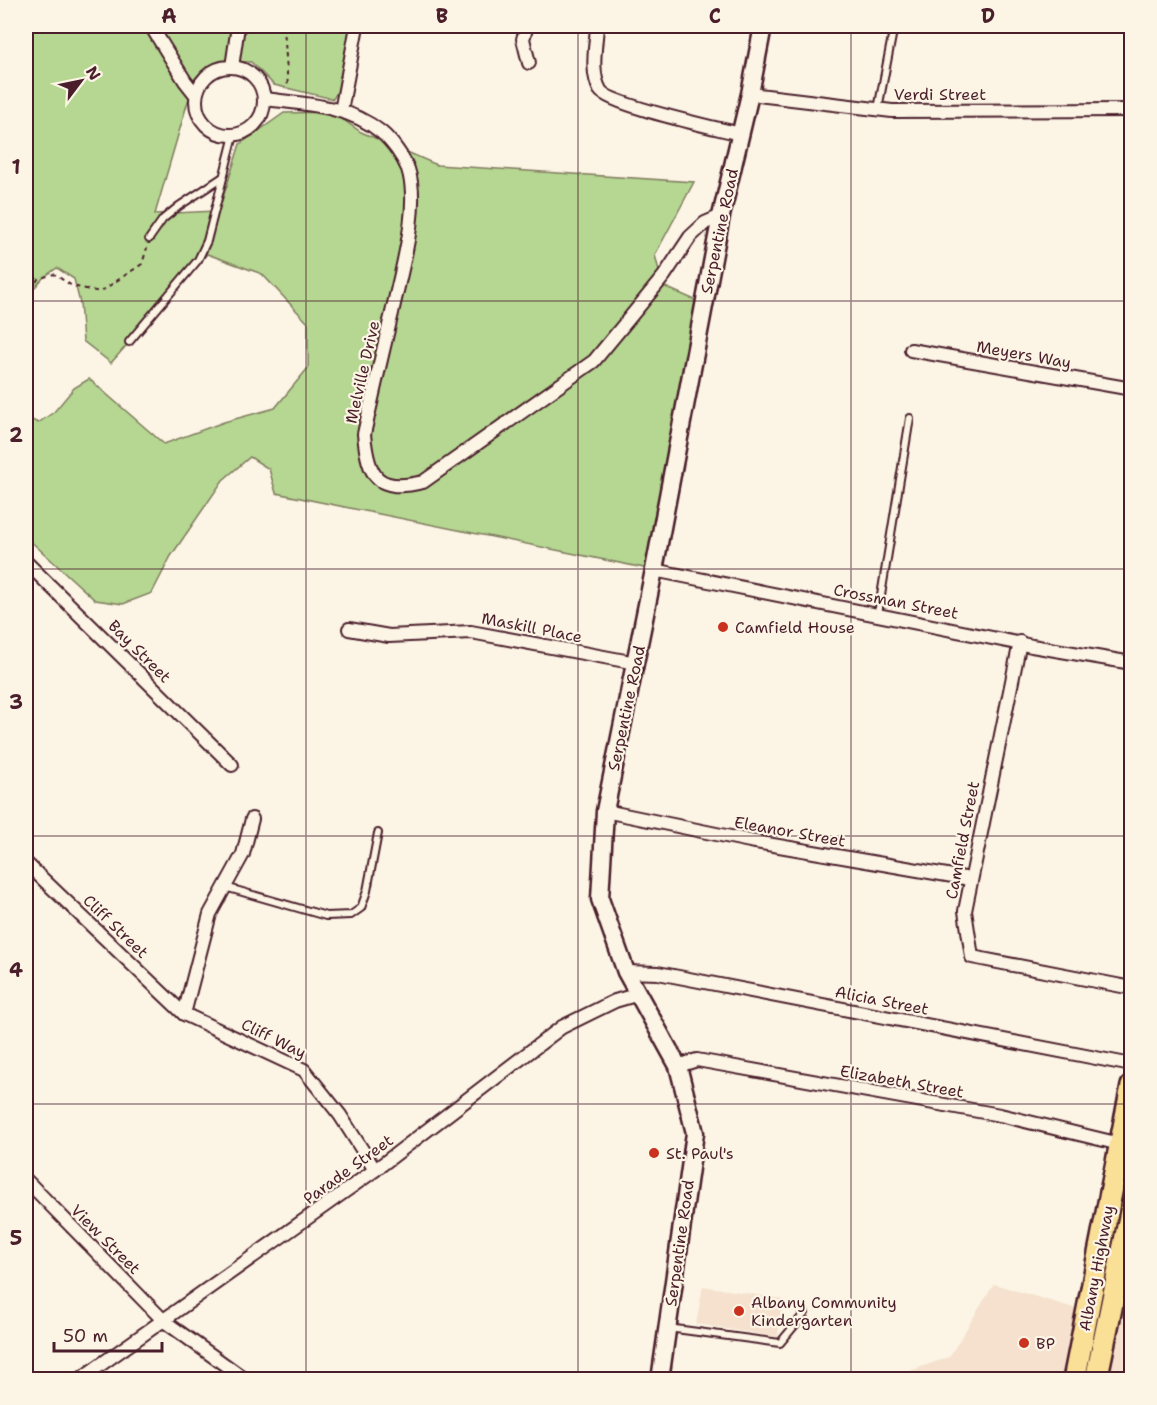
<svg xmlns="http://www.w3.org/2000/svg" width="1157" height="1405" viewBox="0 0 1157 1405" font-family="'Shantell Sans',sans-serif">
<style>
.built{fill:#f5e1ce}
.green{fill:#b5d792;stroke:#807b5e;stroke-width:1.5}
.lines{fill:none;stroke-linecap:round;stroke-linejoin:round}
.service-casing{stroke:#4a1f2b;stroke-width:10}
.minor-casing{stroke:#4a1f2b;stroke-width:16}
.tertiary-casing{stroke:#4a1f2b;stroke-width:21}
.trunk-casing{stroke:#4a1f2b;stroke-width:26}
.path{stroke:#4a1f2b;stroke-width:2;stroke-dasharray:4.5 4.5;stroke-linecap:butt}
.service{stroke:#fcf5e5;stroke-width:6}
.minor{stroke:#fcf5e5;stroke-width:12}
.tertiary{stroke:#fcf5e5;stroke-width:16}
.trunk{stroke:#fadf96;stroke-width:21}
.grid{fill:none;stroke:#4a1f2b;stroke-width:1.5;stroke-opacity:0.55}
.poi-dot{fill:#c8321e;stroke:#fcf5e5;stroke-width:2}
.labels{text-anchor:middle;stroke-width:4.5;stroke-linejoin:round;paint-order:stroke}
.street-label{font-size:16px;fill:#4a1f2b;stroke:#fcf5e5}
.poi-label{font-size:16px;fill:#4a1f2b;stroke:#fcf5e5;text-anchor:start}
.neatline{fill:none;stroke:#4a1f2b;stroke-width:2}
.grid-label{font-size:20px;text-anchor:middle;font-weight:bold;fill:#4a1f2b}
</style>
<rect width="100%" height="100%" fill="#fcf5e5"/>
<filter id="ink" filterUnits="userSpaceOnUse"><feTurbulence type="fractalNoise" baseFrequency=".0167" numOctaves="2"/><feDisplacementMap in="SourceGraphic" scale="12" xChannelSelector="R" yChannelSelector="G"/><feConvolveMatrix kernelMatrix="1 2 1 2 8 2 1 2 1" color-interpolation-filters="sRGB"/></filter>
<g filter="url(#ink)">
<g class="built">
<path d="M1131,1149v230l-246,1 64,-23 45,-73 103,31 21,-111z"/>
<path d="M703,1286l79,13 -4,38 -82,-13z"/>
</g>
<path class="green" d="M26,26h334l-12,48 -15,25 -59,-14 -23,-23 -32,-1 -19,13 -12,27 -33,113 60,-3 -7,34 32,-101 44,-31 48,-1 29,20 76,33 257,17 -39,73 8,31 41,18 -50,266 -378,-77 -7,-24 -19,-12 -27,23 -52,76 -19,37 -29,11 -28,-4 -69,-63v-120l12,6 16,-11 20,-24 15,-9 75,65 60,-22 51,-14 33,-40v-45l-46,-49 -55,-20 -96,109 -28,-22 -3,-38 -6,-24 -17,-11 -13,9 -18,20z"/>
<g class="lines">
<g class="service-casing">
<g id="service">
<path d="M878,109l16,-83"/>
<path d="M149,239l14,-20 16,-13 44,-29"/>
<path d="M129,342l69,-82 9,-19 27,-106"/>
<path d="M878,614l32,-196"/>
<path d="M225,887l101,29 25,-1 10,-7 6,-17 11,-58"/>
<path d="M668,1328l112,15 25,-30"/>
</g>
</g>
<g class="minor-casing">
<g id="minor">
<path d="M151,26l34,55 11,14"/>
<path d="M527,26l-4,13 6,24"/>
<path d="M597,26c-1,19 -7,46 3,64 9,15 117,38 140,44"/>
<circle cx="230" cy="101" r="34"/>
<path d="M232,67l6,-41"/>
<path d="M750,94l142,17 240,-1"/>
<path d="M264,99c41,5 84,6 117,33 11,9 22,25 27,37 13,39 -8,105 -16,144 -10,41 -19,81 -28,121 4,43 13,59 59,48l171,-121 70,-85 26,-39 15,-14 16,-7"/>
<path d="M341,111l16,-85"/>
<path d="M911,350l221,39"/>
<path d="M26,562l206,203"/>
<path d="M654,570l378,76 100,17"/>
<path d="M349,629l40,7 82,-4 165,31"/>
<path d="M1020,642l-55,269 7,46 160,31"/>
<path d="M605,811l145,30 220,38"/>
<path d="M26,863l158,151 120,56 36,45 35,55"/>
<path d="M626,972l32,1 474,92"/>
<path d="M184,1014l26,-100 33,-60 9,-35"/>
<path d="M678,1066l19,-6 303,55 120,29"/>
<path d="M26,1180l138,141 82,59"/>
<path d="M79,1380l296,-210 187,-143 53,-26 24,-7"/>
</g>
</g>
<g class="tertiary-casing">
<path id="tertiary" d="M660,1380l35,-247 -17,-67 -52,-94 -26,-73 5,-88 49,-241 67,-354 29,-122 13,-68"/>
</g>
<g class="trunk-casing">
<g id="trunk">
<path d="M1074,1380l58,-294"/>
<path d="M1096,1380l36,-173"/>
</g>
</g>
<g class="path">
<path d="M284,26l4,63"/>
<path d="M26,297l12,-18 16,-5 18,12 28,6 42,-28 5,-16"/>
</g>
<use href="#service" class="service"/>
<use href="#minor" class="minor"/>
<use href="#tertiary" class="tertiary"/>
<use href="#trunk" class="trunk"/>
</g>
</g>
<path class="grid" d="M306,26v1354M578,26v1354M851,26v1354M26,301h1106M26,569h1106M26,836h1106M26,1104h1106"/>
<g class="poi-dot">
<circle cx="723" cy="627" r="6"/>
<circle cx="654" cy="1153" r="6"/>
<circle cx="739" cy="1311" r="6"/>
<circle cx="1024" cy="1343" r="6"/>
</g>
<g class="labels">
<g class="street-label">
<text x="940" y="100">Verdi Street</text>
<text transform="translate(719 231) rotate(-78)" y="6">Serpentine Road</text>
<text transform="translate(1024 354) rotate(10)" y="6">Meyers Way</text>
<text transform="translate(362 372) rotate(-77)" y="6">Melville Drive</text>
<text transform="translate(896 601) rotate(11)" y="6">Crossman Street</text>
<text transform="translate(532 627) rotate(11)" y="6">Maskill Place</text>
<text transform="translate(140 651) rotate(45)" y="6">Bay Street</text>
<text transform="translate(626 708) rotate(-78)" y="6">Serpentine Road</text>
<text transform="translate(790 831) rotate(10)" y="6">Eleanor Street</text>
<text transform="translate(962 840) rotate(-79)" y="6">Camfield Street</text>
<text transform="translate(116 926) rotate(44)" y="6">Cliff Street</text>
<text transform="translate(882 1000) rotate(11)" y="6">Alicia Street</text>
<text transform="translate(274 1038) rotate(26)" y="6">Cliff Way</text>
<text transform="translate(902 1081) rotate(10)" y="6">Elizabeth Street</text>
<text transform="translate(348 1169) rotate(-36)" y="6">Parade Street</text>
<text transform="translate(106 1239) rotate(45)" y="6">View Street</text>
<text transform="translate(679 1243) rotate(-82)" y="6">Serpentine Road</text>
<text transform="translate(1096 1268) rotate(-79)" y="6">Albany Highway</text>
</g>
<g class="poi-label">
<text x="735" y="633">Camfield House</text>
<text x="666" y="1159">St. Paul's</text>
<text x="751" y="1308">Albany Community<tspan x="751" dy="18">Kindergarten</tspan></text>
<text x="1036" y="1349">BP</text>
</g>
</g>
<rect width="1157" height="1405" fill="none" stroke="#fcf5e5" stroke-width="66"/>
<g transform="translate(81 81) rotate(58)" stroke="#fcf5e5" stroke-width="4.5" paint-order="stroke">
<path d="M0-4.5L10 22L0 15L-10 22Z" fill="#4a1f2b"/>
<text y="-9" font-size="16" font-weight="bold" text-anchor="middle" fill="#4a1f2b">N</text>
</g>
<path d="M54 1342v9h108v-9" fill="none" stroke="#4a1f2b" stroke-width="3"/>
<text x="63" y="1342" font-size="18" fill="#4a1f2b" stroke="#fcf5e5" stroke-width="4.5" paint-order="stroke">50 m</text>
<rect x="33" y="33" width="1091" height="1339" class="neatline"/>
<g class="grid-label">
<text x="169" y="23">A</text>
<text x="442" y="23">B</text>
<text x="715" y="23">C</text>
<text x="988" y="23">D</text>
<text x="16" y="174">1</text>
<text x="16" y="442">2</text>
<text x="16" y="709">3</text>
<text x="16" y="977">4</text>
<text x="16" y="1245">5</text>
</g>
</svg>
